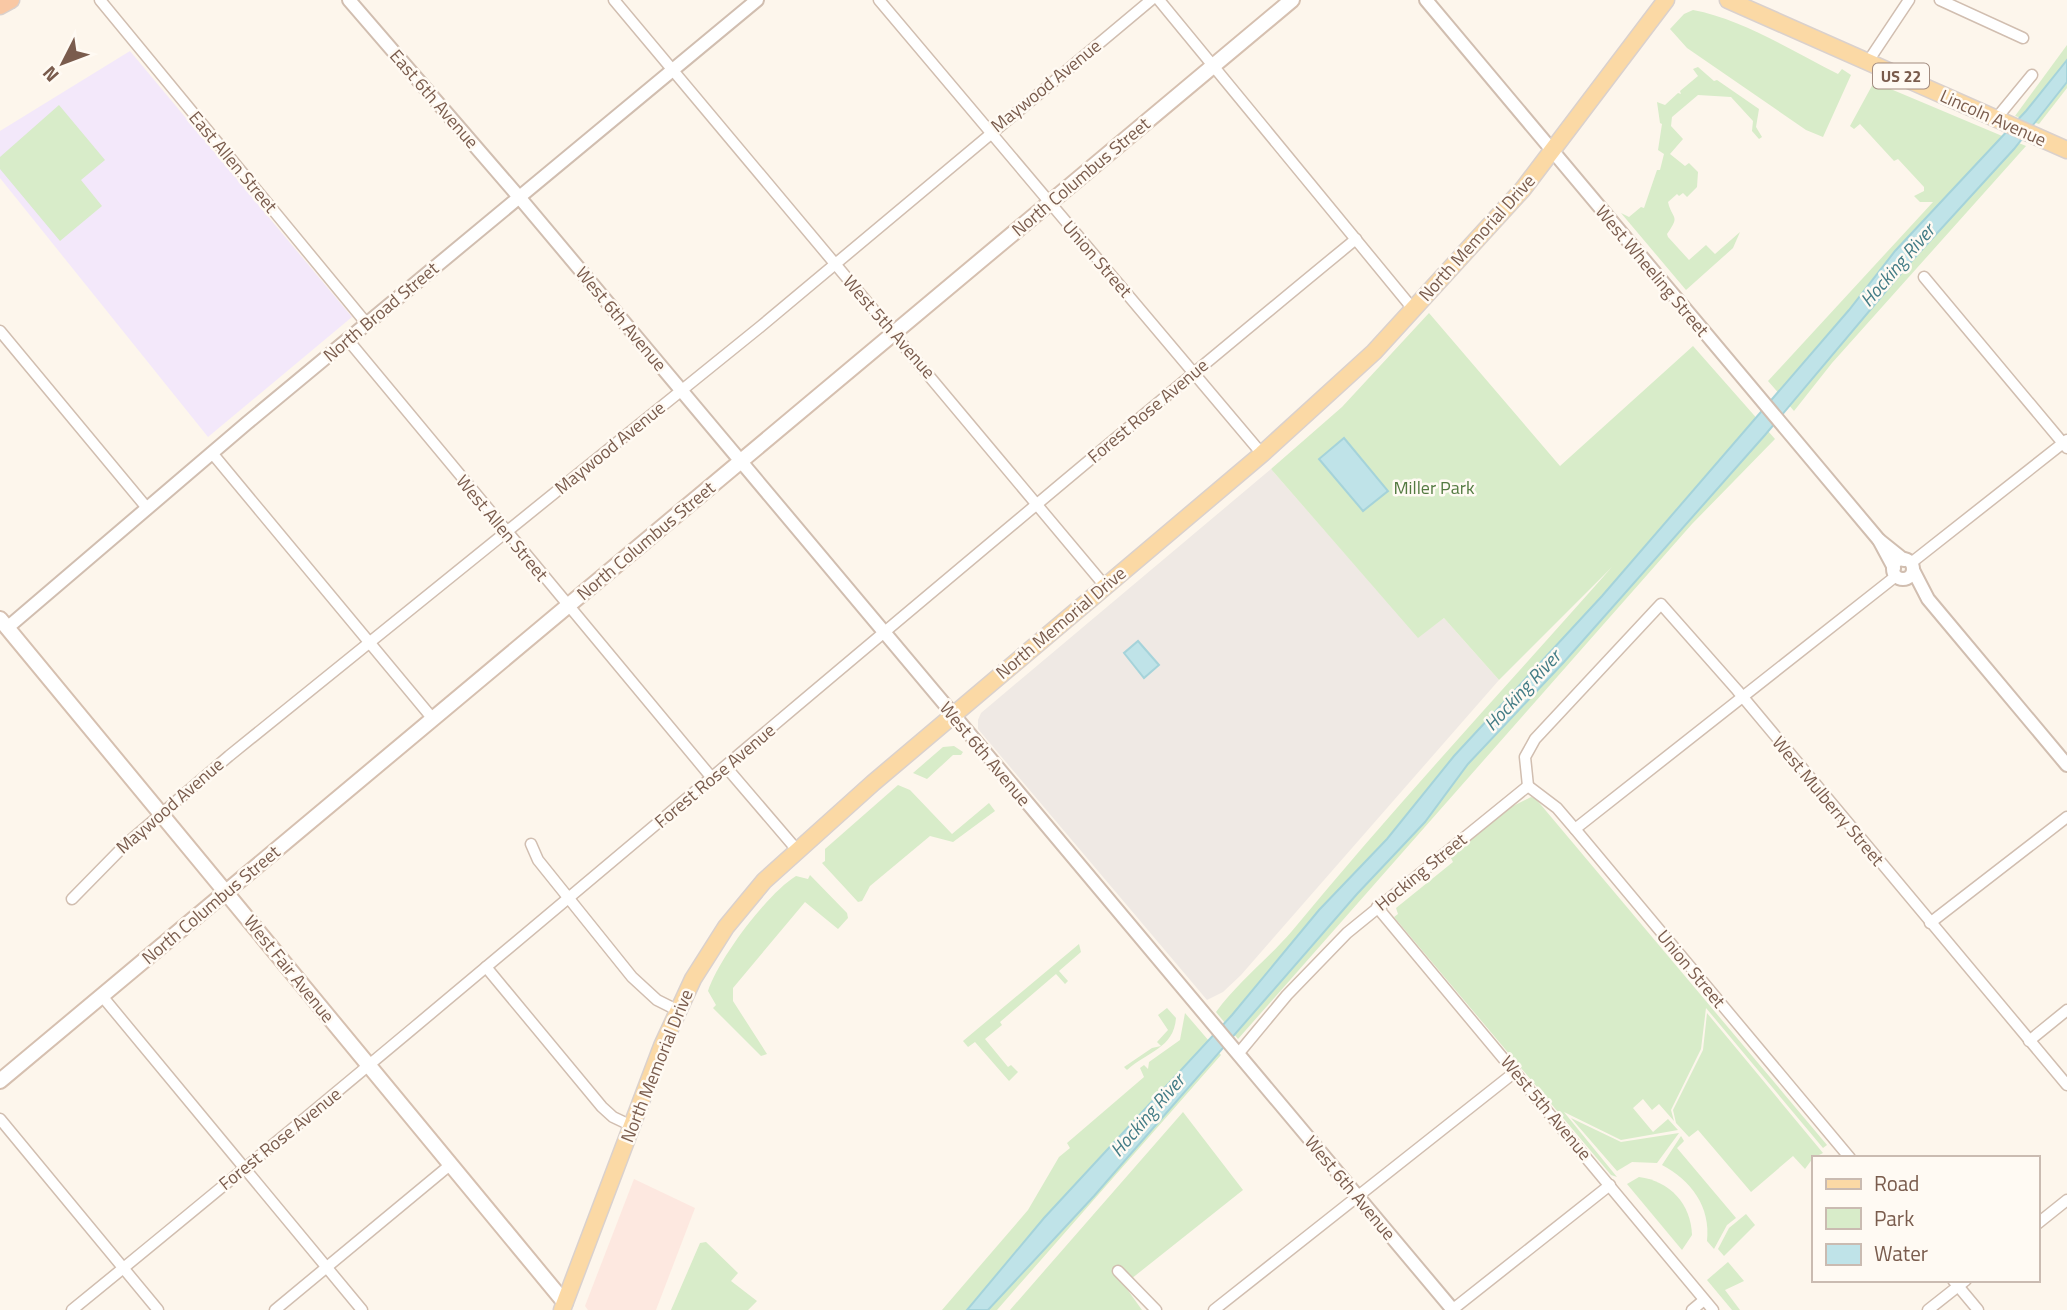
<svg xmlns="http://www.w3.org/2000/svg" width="2067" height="1310" viewBox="0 0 2067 1310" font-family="'Titillium Web',sans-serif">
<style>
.commercial{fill:#fde8e0}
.industrial{fill:#efe9e4}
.education{fill:#f3e8fa}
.green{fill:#d8ecc9}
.water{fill:#bfe3e8;stroke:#a5d3da;stroke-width:2}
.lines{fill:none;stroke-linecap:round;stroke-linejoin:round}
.minor-casing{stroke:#d1beb0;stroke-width:13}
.tertiary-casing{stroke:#d1beb0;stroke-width:16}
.secondary-casing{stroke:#d6c0b0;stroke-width:18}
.primary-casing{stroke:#dad1cd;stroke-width:19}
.trunk-casing{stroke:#dad1cd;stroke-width:19}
.minor{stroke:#fff;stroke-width:10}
.tertiary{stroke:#fff;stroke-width:12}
.secondary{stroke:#fff;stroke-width:14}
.primary{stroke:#fbd9a5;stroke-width:16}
.trunk{stroke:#f9c8a4;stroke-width:16}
.labels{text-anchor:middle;stroke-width:5;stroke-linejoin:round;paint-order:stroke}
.shield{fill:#fffaf3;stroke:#a28b7f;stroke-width:2}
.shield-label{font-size:16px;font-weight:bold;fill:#7a5c4d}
.street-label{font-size:18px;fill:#7a5c4d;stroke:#fffaf3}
.park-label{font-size:18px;fill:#537a41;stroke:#fffaf3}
.water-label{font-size:19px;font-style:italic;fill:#437c86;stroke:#fffaf3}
</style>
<rect width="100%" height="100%" fill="#fdf6ec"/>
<path class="commercial" d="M634,1179l61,29 -39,102h-68l-3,-4z"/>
<path class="industrial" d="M1271,469l147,168 26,-19 55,62 -258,295 -18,17 -16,8 -229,-271v-9l3,-7z"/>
<path class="education" d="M130,51l222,266 -144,120 -208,-259v-47z"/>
<g class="green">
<path d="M1693,10c49,9 99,41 145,64l4,-5 9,6 -28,62 -17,-7 -119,-82 -17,-19 14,-15z"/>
<path d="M2067,45v43l-28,36 -24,-8z"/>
<path d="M1698,67l16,14 3,-1 42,29 -3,18 6,10 -3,2 -7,-8 1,-10 -22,-24 -33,-2 -26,22 -1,9 12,13 -13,15 15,12 4,-3 9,9 -1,15 -10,10 -4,-4 -4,3 -2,-2 -9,8c4,18 13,12 -1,32l1,3 21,23 17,-15 9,9 25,-22 -7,16 -47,42 -65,-77 8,4 12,-10 3,1 13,-38h3l4,-16 -6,-4 4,-26 -2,-1 -3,-21 8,3 13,-12 3,1 -1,-3 18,-15 -5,-7z"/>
<path d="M1874,82l152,64 -194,217 -38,48 -26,-30 165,-179h-13l-6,-6 10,-5v-4l-26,-28 -4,2 -34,-37 -6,5 -4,-3z"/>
<path d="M59,105l46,55 -24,20 21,26 -42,35 -60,-72v-12z"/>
<path d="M1429,313l131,153 133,-120 82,93 -83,85 -454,515 -22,-27c22,-30 52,-53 76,-81 103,-125 213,-243 320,-364l-113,113 -55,-62 -26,20 -147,-169 71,-62z"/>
<path d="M954,746l9,6 -2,3h-8l-26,24 -14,-6 30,-26z"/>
<path d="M898,785l12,5 42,44 37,-31 6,8 -42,31 -23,-6 -60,50 -8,15 -4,1 -36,-39 3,-2v-12z"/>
<path d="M1531,797l5,2 291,346 -4,3 -117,-140 -5,41 -30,61 3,11 -15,-17 -7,6 -9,-11 -10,9 20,24 15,-13 10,11 -57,10 -57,-28 53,65 -6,-2 -217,-258 4,-3 -2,-6 57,-46 -3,-6 61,-49z"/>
<path d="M810,875l37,38 1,5 -10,11 -33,-27 -72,86v13l34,53 -6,2 -48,-48 3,-3 -8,-14c11,-33 60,-98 88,-115l12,3z"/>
<path d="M1079,944l2,8 -22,19 9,10 -3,3 -9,-10 -56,48 2,3 -17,14 23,28 3,-2 7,7 -9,9 -34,-39 -7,5 -5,-6z"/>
<path d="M1167,1008l9,10c-2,30 -29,34 -49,52l-3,-3 28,-19 9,-2 -4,-4 11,-12 -10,-15z"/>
<path d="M1185,1013l36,42 -224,255h-55l86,-100 31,-53 11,-9 -3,-5 77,-66 -4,-9 4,-3 4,4 1,-7 31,-22z"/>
<path d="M1707,1013l116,140 -10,5 -8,11 -12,-13 -42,36 -53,-62 -9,7 -13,-14 -3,-13 30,-60z"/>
<path d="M1183,1112l60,78 -112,89 -4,10 15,21h-132z"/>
<path d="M1571,1118l50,24 58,-9 -22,30 -25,-1 -15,9z"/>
<path d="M1681,1136l3,5 -7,7 59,70 -9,7 -13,24 -7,-8c4,-34 -16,-61 -45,-76z"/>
<path d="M1639,1177c31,4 52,27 53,58l-10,15 -55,-66z"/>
<path d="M1746,1214l9,11 -31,31 -6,-7 11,-21z"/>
<path d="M706,1242l32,31 -7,8 26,20 -9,9h-77l29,-67z"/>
<path d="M1728,1262l16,19 -19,9 15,20h-8l-25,-30z"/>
</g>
<g class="water">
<path d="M2067,60v22l-53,67 -106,116 -143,170 -201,227 -96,102 -43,58 -68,72 -263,302 -106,114h-21l77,-92 188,-203 87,-105 68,-71 67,-83 148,-160 247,-286 46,-59 131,-140z"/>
<path d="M1344,438l44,53 -25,20 -44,-52z"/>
<path d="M1138,641l21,24 -15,13 -20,-25z"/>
</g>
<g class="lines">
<g class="minor-casing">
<g id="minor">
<path d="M100,0l267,324"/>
<path d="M614,0l491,586"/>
<path d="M879,0l383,454"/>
<path d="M1159,0l254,309"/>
<path d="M1940,0l83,38"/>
<path d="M1869,60l40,-60"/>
<path d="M1995,120l37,-45"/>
<path d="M1924,277l143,171"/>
<path d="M0,331l147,177"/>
<path d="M348,340l364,438"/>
<path d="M212,453l221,266"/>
<path d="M1911,563l156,-123"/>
<path d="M726,767l71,83"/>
<path d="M1528,786l-3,-29 10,-18 126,-135 76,86 330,395"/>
<path d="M1528,786l29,22 18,21 275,329"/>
<path d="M1575,829l321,-253"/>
<path d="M531,844l7,16 94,117 25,23 20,10"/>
<path d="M72,899l53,-54 104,-89 531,-429 391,-327"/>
<path d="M1377,907l336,403"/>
<path d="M1930,923l137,-106"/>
<path d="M486,967l116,140 11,10 19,9"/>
<path d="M102,996l260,314"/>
<path d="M2029,1041l38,-31"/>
<path d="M1238,1054l49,-59 60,-62 181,-147"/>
<path d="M0,1119l158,191"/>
<path d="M2037,1224l30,-24"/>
<path d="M1118,1271l38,39"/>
<path d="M1953,1280l25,30"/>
<path d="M72,1310c432,-352 853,-717 1284,-1071"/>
<path d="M275,1310l175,-145"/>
<path d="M1214,1310l301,-238"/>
<path d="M1452,1310l158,-125"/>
<path d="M1692,1310l12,-10"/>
<path d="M1928,1310l38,-30"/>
</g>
</g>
<g class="tertiary-casing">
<g id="tertiary">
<path d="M349,0l170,197 934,1113"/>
<path d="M1426,0l453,540 15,28"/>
<path d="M1879,540l25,20"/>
<circle cx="1903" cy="569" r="10"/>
<path d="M1913,570l15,29 139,166"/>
<path d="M7,628l240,-205 510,-423"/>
</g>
</g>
<g class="secondary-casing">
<g id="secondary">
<path d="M0,619l565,684"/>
<path d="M0,1081l1292,-1081"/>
</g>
</g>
<g class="primary-casing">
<g id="primary">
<path d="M1728,0l339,150"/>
<path d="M562,1310l100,-264 31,-67 33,-52 38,-46 109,-98 389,-329 112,-102 149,-163 143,-189"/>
</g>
</g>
<g class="trunk-casing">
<path id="trunk" d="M0,6l11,-6"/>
</g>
<use href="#minor" class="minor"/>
<use href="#tertiary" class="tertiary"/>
<use href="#secondary" class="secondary"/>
<use href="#primary" class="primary"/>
<use href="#trunk" class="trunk"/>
</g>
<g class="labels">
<rect class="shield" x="1873" y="63.5" width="56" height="25" rx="5"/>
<g class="shield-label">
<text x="1901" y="82">US 22</text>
</g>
<g class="street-label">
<text transform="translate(1046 86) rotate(-39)" y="6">Maywood Avenue</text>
<text transform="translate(434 99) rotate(49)" y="6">East 6th Avenue</text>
<text transform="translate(1993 118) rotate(24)" y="6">Lincoln Avenue</text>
<text transform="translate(233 162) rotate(50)" y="6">East Allen Street</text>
<text transform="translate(1081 177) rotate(-40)" y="6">North Columbus Street</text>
<text transform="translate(1477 238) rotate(-48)" y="6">North Memorial Drive</text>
<text transform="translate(1097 259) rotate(49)" y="6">Union Street</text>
<text transform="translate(1652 271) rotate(50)" y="6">West Wheeling Street</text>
<text transform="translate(381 312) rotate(-40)" y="6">North Broad Street</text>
<text transform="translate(621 319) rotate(50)" y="6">West 6th Avenue</text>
<text transform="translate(889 327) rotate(49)" y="6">West 5th Avenue</text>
<text transform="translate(1148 411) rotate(-40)" y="6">Forest Rose Avenue</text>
<text transform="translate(610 448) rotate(-39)" y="6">Maywood Avenue</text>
<text transform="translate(502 528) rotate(50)" y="6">West Allen Street</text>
<text transform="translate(646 541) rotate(-40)" y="6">North Columbus Street</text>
<text transform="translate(1061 623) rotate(-40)" y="6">North Memorial Drive</text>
<text transform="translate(985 754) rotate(50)" y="6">West 6th Avenue</text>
<text transform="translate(715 776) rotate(-40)" y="6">Forest Rose Avenue</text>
<text transform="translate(1828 801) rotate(50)" y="6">West Mulberry Street</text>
<text transform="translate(170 806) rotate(-41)" y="6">Maywood Avenue</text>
<text transform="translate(1421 872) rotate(-39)" y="6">Hocking Street</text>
<text transform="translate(211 905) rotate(-40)" y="6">North Columbus Street</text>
<text transform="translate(289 969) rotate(51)" y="6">West Fair Avenue</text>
<text transform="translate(1691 969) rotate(50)" y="6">Union Street</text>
<text transform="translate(657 1066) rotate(-68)" y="6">North Memorial Drive</text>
<text transform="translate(1546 1108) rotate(50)" y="6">West 5th Avenue</text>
<text transform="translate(280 1139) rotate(-39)" y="6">Forest Rose Avenue</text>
<text transform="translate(1350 1188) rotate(50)" y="6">West 6th Avenue</text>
</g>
<g class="park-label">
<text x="1434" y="494">Miller Park</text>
</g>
<g class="water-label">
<text transform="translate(1897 265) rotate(-49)" y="7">Hocking River</text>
<text transform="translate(1522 690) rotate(-47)" y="7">Hocking River</text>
<text transform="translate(1147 1115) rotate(-49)" y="7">Hocking River</text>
</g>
</g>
<rect x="1812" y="1156" width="228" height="126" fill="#fffaf3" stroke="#cabbb1" stroke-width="2"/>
<rect x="1826" y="1179" width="35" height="10" fill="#fbd9a5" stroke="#cabbb1" stroke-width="2"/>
<text x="1874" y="1191" font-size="21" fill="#7a5c4d">Road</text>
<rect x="1826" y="1208" width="35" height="21" fill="#d8ecc9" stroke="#cabbb1" stroke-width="2"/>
<text x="1874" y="1226" font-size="21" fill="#7a5c4d">Park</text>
<rect x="1826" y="1244" width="35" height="21" fill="#bfe3e8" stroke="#cabbb1" stroke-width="2"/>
<text x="1874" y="1261" font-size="21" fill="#7a5c4d">Water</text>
<g transform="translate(63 63) rotate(228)" stroke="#fffaf3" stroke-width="5" paint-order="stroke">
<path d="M0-5L12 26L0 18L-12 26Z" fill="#7a5c4d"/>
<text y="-10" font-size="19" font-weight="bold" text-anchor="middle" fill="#7a5c4d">N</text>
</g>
</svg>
